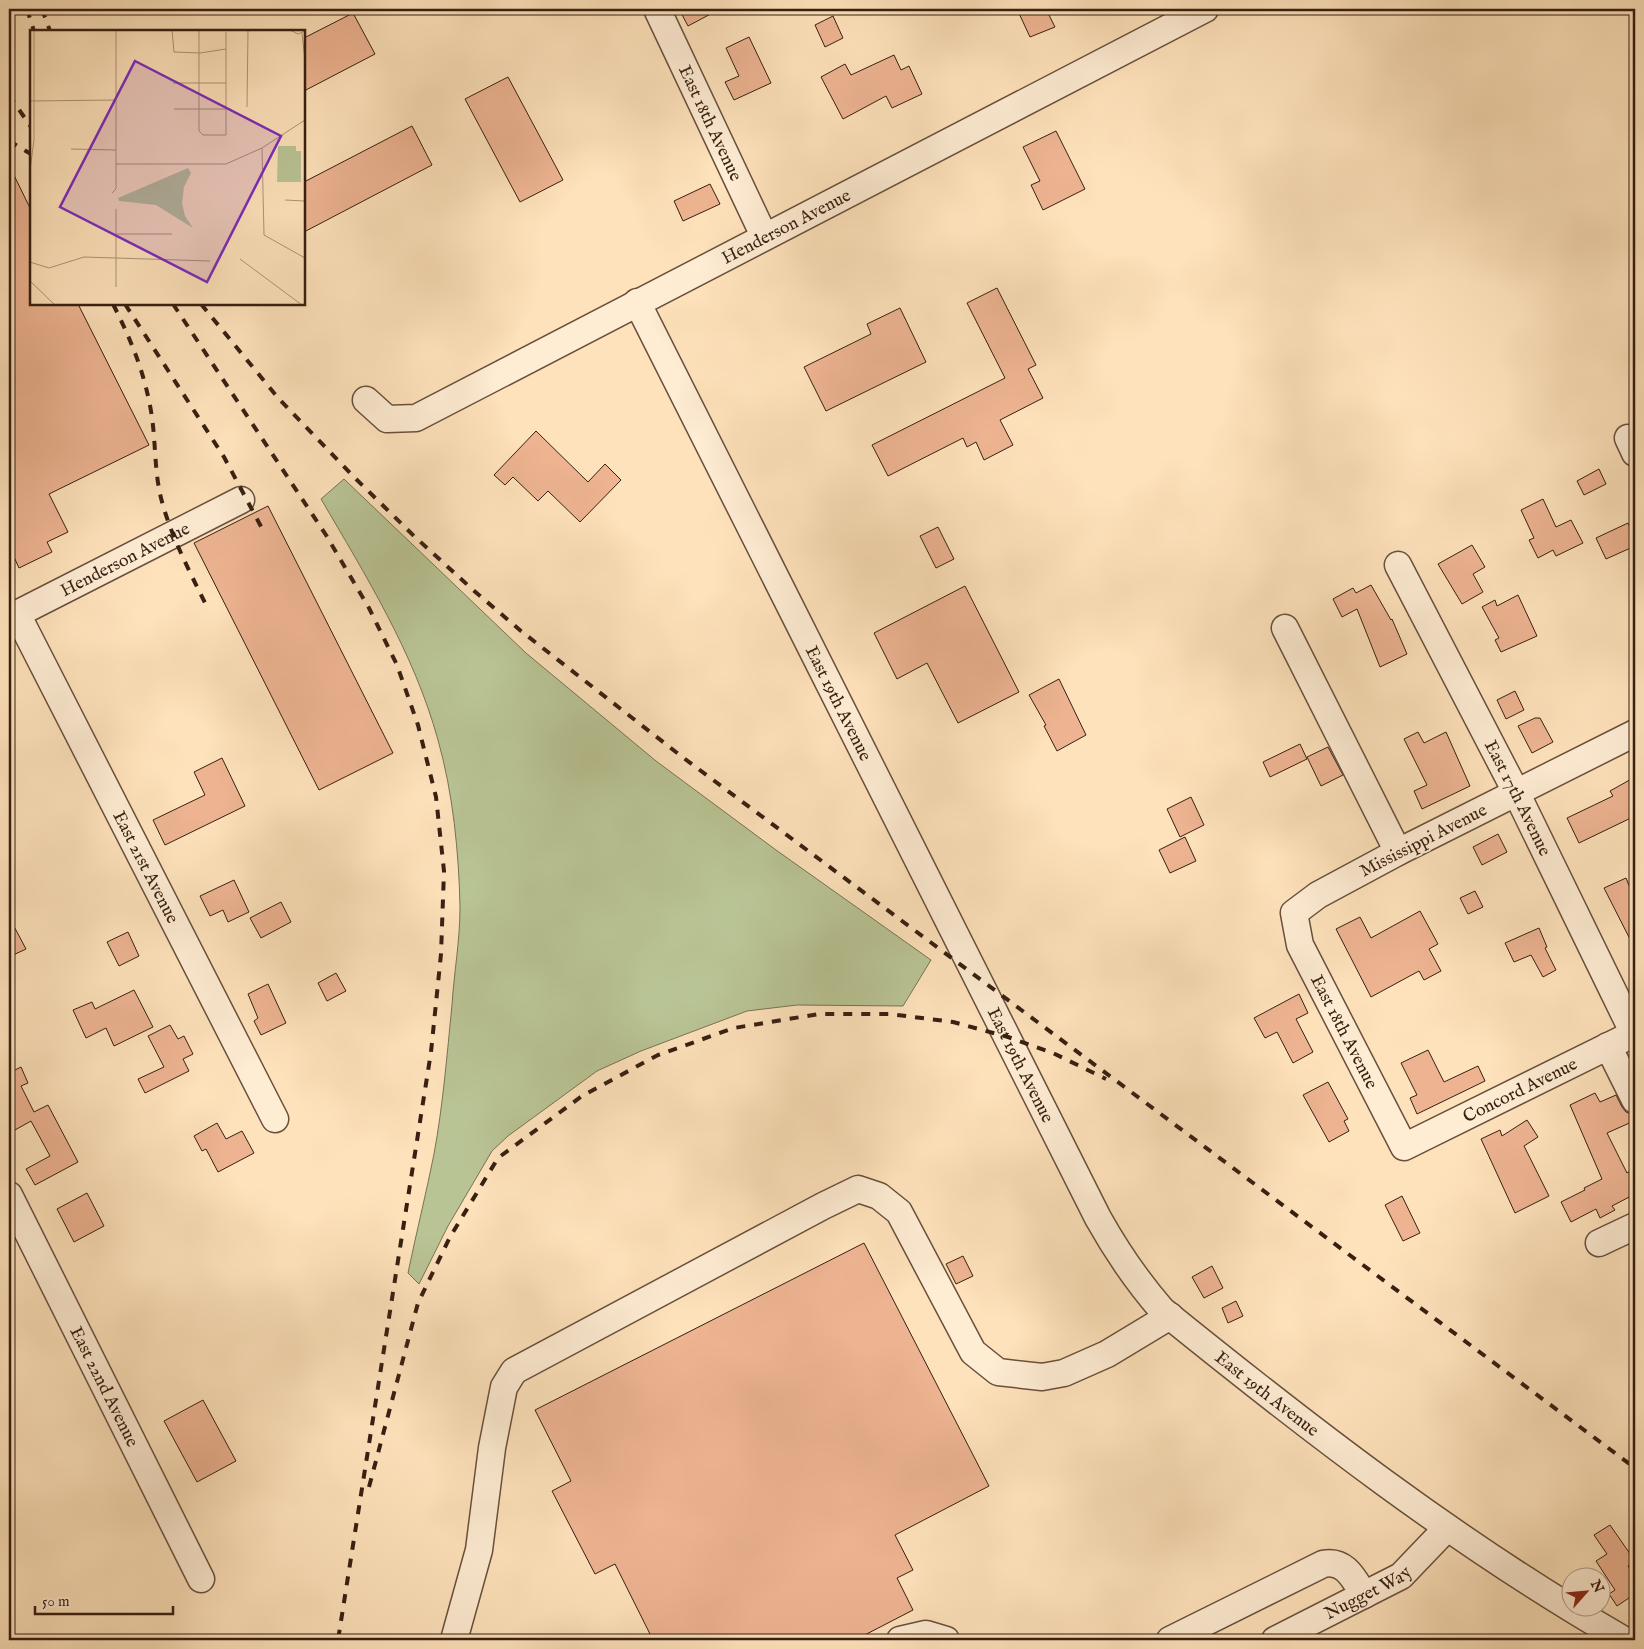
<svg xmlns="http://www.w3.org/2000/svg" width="1644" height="1649" viewBox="0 0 1644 1649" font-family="'IM FELL English',serif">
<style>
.green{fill:#b9c495;stroke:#787254}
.building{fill:#eeb492;stroke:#371f12}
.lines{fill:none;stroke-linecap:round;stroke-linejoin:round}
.minor-casing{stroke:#69503c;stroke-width:29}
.minor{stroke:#feecd3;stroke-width:26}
.rail{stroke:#371f12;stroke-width:4;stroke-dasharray:9 9;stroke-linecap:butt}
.labels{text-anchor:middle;stroke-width:4;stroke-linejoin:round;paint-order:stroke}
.street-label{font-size:18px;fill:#371f12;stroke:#feecd3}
.inset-road{fill:none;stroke:#ae9477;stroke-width:1}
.view{fill:#7b2cbf;fill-opacity:0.15;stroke:#7b2cbf;stroke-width:2.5}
.inset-edge{fill:none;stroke:#371f12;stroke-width:2.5}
</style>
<rect width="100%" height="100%" fill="#fee2bb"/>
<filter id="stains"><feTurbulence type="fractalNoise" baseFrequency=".004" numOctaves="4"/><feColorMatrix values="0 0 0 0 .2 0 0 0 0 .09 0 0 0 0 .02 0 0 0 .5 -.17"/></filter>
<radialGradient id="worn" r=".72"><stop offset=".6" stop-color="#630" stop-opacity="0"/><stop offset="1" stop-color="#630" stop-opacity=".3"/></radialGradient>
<path class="green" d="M344,479l182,174 130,108 120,89 155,110 -28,46 -106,-1 -50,6 -106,40 -44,20 -89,65 -16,15 -44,75 -29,58 -11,-11c8,-39 18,-79 26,-119 9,-49 13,-99 18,-149 2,-32 8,-65 8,-97 -1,-55 -7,-115 -22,-168 -24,-87 -72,-164 -117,-241z"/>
<g class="building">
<path d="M679,9h41l-32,17z"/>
<path d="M1017,9h29l9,18 -25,10z"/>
<path d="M353,13l22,41 -71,37v-53z"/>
<path d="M833,16l10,22 -18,9 -10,-22z"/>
<path d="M749,37l22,46 -37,17 -9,-18 14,-6 -13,-28z"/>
<path d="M894,55l7,15 8,-4 13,28 -30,14 -6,-12 -43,23 -22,-42 24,-13 6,11z"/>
<path d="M508,77l55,103 -43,22 -55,-103z"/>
<path d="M412,126l20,39 -128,67v-50z"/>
<path d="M1056,131l29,58 -42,21 -12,-25 9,-4 -17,-34z"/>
<path d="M9,165l22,45v94h47l71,141 -100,49 19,38 -21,10 5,10 -33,16 -5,-11 -5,2z"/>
<path d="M710,184l10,20 -37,17 -9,-20z"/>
<path d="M997,288l39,77 -8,4 15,29 -43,22 13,25 -29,15 -8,-18 -9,5 -4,-9 -75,38 -16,-31 133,-67 -38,-75z"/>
<path d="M900,308l26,54 -100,49 -22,-44 67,-33 -4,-10z"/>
<path d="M536,431l52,51 17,-18 16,16 -41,42 -32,-31 -10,10 -25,-24 -8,8 -11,-10z"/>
<path d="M1599,469l7,15 -22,11 -7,-14z"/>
<path d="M1543,499l13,28 15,-7 12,23 -27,13 -3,-6 -15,8 -9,-18 5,-2 -13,-28z"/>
<path d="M268,506l125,247 -74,37 -125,-247z"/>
<path d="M1628,523l7,15v8l-29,13 -10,-21z"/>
<path d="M938,527l16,32 -18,9 -16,-32z"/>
<path d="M1472,545l13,22 -12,7 10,18 -21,12 -24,-40z"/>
<path d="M1371,585l20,35 1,-1 15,35 -27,13 -23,-58 -15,8 -9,-18 20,-11 3,5z"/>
<path d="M965,586l54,106 -61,31 -31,-60 -30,16 -23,-46z"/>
<path d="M1518,595l19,41 -36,16 -6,-12 4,-2 -17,-31 13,-7 2,6z"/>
<path d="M1059,679l27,56 -29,16 -13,-25 2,-1 -17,-30z"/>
<path d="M1515,691l9,19 -18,9 -9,-19z"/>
<path d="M1535,718h5l13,24 -21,11 -14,-27z"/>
<path d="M1418,732l6,11 22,-11 24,54 -48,23 -8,-18 13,-6 -23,-46z"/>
<path d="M1300,744l7,15 -37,18 -7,-15z"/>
<path d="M1328,747l15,28 -22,11 -14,-29z"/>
<path d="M222,758l23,48 -80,39 -12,-25 52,-25 -11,-23z"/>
<path d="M1635,777v39l-56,27 -12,-25 46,-22 -3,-5z"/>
<path d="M1191,797l13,28 -24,12 -13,-28z"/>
<path d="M1498,834l9,18 -25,13 -9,-18z"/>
<path d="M1185,837l11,24 -26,12 -11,-23z"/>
<path d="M1626,878l9,22v49l-31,-61z"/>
<path d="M234,880l15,32 -21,10 -5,-12 -13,6 -10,-20z"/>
<path d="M1475,891l8,16 -15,7 -8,-16z"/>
<path d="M281,902l10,20 -30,16 -11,-20z"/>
<path d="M1420,911l18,33 -9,5 12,22 -17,9 -5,-9 -48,26 -35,-68 24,-12 11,21z"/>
<path d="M9,917l17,32 -17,8z"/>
<path d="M1539,928l8,19 -2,1 11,22 -13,7 -12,-22 -17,7 -9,-19z"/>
<path d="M128,932l11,24 -20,10 -12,-24z"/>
<path d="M336,973l10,18 -19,10 -9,-18z"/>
<path d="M268,984l18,39 -25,12 -7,-14 4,-3 -10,-24z"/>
<path d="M134,990l19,37 -39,19 -8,-18 -20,10 -13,-28 19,-8 3,7z"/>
<path d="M1299,994l9,19 -12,6 17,33 -20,11 -16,-31 -12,6 -11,-20z"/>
<path d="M170,1025l8,14 6,-3 9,18 -10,5 6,12 -44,22 -7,-14 26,-12 -16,-31z"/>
<path d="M1428,1050l16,32 34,-16 7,15 -68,33 -7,-16 7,-3 -16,-32z"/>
<path d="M9,1064l4,7 8,-4 7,16 -7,3 13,26 14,-7 30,57 -43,23 -9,-16 24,-13 -19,-35 -16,9 -6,-12z"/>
<path d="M1328,1082l20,37 -4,2 5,10 -20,11 -26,-47z"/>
<path d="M1595,1093l5,9 16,-7 6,12 4,5 5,2 3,7 -27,12 20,40 3,-2 5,11v12l-23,12 3,4 -15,8 -4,-9 -25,13 -10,-20 24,-12 -1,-2 18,-9 -32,-74z"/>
<path d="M1527,1120l11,17 -14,9 25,50 -34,17 -34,-74 19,-9 2,6z"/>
<path d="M217,1123l9,16 16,-8 12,22 -36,19 -12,-23 -4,2 -8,-15z"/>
<path d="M87,1193l17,33 -30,16 -17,-33z"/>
<path d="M1402,1196l18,37 -17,8 -18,-36z"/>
<path d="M864,1243l125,243 -94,49 18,35 -16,8 16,32 -58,30h-202l-38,-76 -20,10 -43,-83 19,-10 -36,-71z"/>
<path d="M963,1256l10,20 -17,8 -10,-20z"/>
<path d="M1212,1266l11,22 -19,10 -12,-21z"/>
<path d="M1236,1301l7,15 -15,7 -6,-15z"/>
<path d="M203,1400l33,61 -39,21 -33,-61z"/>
<path d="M1610,1525l25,36 -7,5 7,11v17l-18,12 -8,-12 6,-4 -19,-29 11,-7 -13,-19z"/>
</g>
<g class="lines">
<g class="minor-casing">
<g id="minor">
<path id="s1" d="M657,9l107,227"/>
<path id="s2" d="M637,302l461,916c19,34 38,62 64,92 147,119 297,235 462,330"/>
<path id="s3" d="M366,400l21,19 29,-1 789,-409"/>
<path d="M1628,438l7,15"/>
<path id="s4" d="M1398,565l118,227 118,242"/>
<path id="s5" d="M17,614l258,505"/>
<path id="s6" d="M9,618l232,-118"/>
<path d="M1285,628l113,224"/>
<path id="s7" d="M1635,733l-237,119 -80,43 -24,18 6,32 104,202 231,-114"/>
<path d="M1608,1046l27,54"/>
<path id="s8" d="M9,1195l192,384"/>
<path d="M1599,1243l36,-17"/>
<path d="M454,1640l25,-90 13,-102 12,-61 10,-16 309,-165 35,-17 21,7 20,16 74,140 25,20 44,5 22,-4 43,-19 63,-38"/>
<path d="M900,1640l26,-6 20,6"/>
<path d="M1170,1640l153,-76c22,-5 31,15 41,31"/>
<path id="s9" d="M1275,1640l126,-64 46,-48"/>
</g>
</g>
<use href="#minor" class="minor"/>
<g class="rail">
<path d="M27,9l7,22"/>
<path d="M42,9l8,22"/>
<path d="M9,95l22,32"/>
<path d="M9,141l22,13"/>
<path d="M113,304c18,36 31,67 38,107 5,29 3,59 10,87 10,39 29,74 46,109"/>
<path d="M125,304l99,153 41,77"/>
<path d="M173,304l153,231 43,73 28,57 21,60 18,72 8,74 -3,83 -10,98 -93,588"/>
<path d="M201,304l78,95 76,79 59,58 58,53 49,42 160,125 954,712"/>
<path d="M369,1487l49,-184 32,-66 48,-79 84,-62 76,-41 76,-27 85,-14h71l63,8 55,15 45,16 53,26"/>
</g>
</g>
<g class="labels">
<g class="street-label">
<text dy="6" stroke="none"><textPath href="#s1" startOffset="126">East 18th Avenue</textPath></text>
<text dy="6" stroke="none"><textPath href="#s3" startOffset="474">Henderson Avenue</textPath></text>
<text dy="6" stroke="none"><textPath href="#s6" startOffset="130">Henderson Avenue</textPath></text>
<text dy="6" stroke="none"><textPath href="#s2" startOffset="449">East 19th Avenue</textPath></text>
<text dy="6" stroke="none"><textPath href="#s4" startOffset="262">East 17th Avenue</textPath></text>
<text transform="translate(1423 840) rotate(-27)" y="6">Mississippi Avenue</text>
<text dy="6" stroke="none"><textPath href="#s5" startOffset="284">East 21st Avenue</textPath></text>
<text dy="6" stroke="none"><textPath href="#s7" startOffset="516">East 18th Avenue</textPath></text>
<text dy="6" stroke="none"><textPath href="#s2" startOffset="854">East 19th Avenue</textPath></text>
<text dy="6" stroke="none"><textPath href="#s7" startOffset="775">Concord Avenue</textPath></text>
<text dy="6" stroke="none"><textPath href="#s8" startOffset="214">East 22nd Avenue</textPath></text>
<text dy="6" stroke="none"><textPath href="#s2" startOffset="1272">East 19th Avenue</textPath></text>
<text dy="6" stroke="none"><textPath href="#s9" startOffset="104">Nugget Way</textPath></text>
</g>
</g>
<g transform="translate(30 30)">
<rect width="275" height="275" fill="#fee2bb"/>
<path d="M248,116h18v5h5v31h-24zM158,138l3,5 -7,14 -2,16 3,13 8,12 -37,-23 -37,-4 -1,-3z" fill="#b9c495"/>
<path class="inset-road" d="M142,0l2,22 26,1 26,-4M169,0v101l4,4h23v-103M260,0l8,4 7,-3M272,3l3,27M143,53h53M0,71l86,-1M217,77l1,-77M144,79h52M232,118l2,87 41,23M41,119l45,1M86,134h110l36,-16 43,-28M0,140l4,-30v-110M82,163l4,-4v-159M255,170l20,1M86,179v78M86,204h56M210,229l62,46M0,232l19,6 35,-11 126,4M0,251l25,24"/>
<path class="view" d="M105,31l146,75 -74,146 -147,-75z"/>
<rect width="275" height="275" class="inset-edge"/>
</g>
<rect width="1644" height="1649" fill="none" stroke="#fee2bb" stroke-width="30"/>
<rect x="10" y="10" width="1624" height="1629" fill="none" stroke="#371f12" stroke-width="2.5"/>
<rect x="15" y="15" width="1614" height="1619" fill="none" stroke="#371f12"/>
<g transform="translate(1586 1592) rotate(63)"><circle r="24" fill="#feecd3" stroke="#ae9a86"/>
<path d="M0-4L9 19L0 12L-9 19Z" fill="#8f2418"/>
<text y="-8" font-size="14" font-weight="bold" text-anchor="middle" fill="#371f12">N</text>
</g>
<path d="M35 1606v8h138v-8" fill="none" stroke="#371f12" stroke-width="2.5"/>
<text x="42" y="1606" font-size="15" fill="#371f12" stroke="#feecd3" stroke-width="4" paint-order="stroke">50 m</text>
<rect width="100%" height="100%" filter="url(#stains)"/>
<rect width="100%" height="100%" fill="url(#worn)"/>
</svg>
